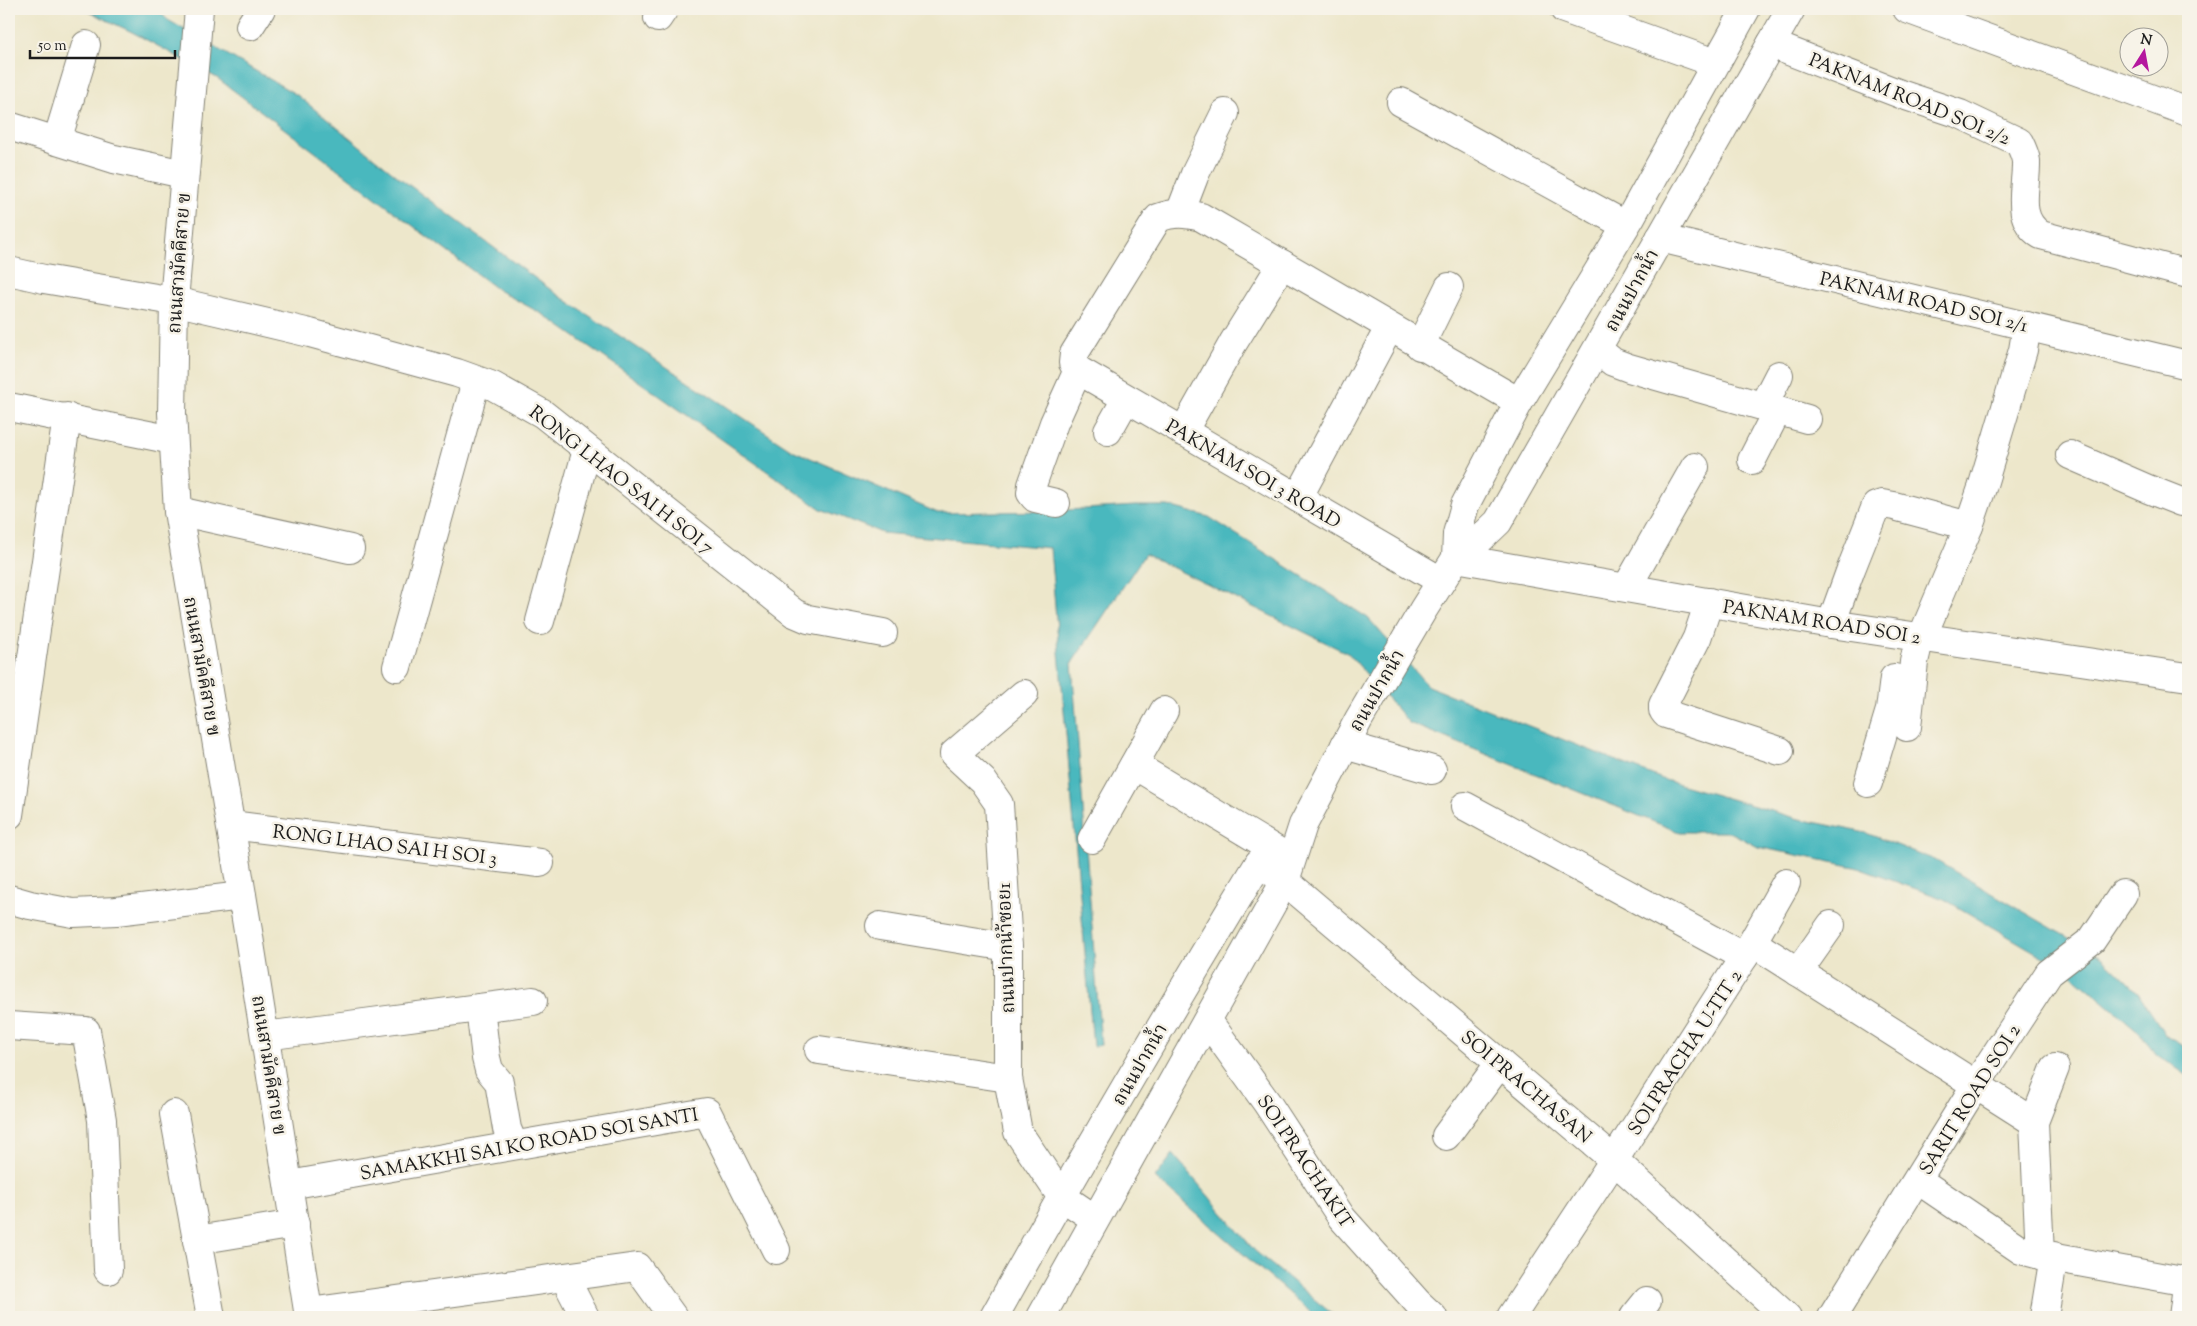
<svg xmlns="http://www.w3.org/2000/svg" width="2197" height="1326" viewBox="0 0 2197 1326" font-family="'Sorts Mill Goudy','Noto Serif Thai',serif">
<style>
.water{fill:#48b8be;stroke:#326a6d}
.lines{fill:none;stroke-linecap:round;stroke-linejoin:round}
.minor-casing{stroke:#848274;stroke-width:30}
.major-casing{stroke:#848274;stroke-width:30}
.minor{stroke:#fff;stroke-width:28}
.major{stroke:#fff;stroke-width:28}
.labels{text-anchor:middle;stroke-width:5;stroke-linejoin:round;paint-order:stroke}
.street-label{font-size:19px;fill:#1c1c1c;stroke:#f7f3e8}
</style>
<rect width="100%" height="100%" fill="#f7f3e8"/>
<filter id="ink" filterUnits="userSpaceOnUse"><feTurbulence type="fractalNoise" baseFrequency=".02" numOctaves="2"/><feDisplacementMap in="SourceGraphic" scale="10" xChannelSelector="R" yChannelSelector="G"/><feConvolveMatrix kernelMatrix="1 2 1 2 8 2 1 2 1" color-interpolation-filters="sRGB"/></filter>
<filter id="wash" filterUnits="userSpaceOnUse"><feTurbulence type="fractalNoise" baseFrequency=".0096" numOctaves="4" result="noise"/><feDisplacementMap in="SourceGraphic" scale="20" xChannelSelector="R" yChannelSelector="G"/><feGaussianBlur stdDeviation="1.12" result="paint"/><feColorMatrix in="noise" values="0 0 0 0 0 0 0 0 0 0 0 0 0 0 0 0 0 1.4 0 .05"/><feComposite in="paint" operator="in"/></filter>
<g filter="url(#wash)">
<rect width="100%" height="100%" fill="#ede7cb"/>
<g class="water">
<path d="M83,9h74l11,11 129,75 104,84 157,116 234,155 146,63 112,-2 86,-5h32l41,11 159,101 60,68 237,94 134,39 67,14 69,27 168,98 35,34 28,44 22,13v27l-31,-21 -19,-24 -69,-59 -125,-73 -89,-32 -97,-20 -28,-15h-51l-270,-109 -60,-69 -204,-100 -73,109 29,382 -8,1 -43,-498 -168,-15 -61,-24 -277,-194 -46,-25 -281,-212 -85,-46z"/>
<path d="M1173,1154l82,97 81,66h-20l-161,-139z"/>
</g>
</g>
<g filter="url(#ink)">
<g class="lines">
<g class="minor-casing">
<g id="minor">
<path d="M1564,9l151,54"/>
<path d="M1907,9l281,103"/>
<path d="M658,18l6,-9"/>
<path d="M250,26l11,-17"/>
<path d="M1771,44l132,51 57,19 59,28c3,6 6,12 7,19 1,26 -12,57 15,74l147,39"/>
<path d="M1401,102l224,123"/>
<path d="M9,126l105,33 70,15"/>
<path d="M57,141l29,-96"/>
<path d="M1180,213l15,-39 30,-61"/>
<path d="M1660,238l528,127"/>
<path d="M9,271l35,8 130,22 136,32 147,40 36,13 50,28 251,199 14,6 75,14"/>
<path d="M1420,346l29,-59"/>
<path d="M1598,350l15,12 16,6 178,51"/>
<path d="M1763,406l16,-31"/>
<path d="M9,407l164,33"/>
<path d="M1108,431l18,-32"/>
<path d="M1183,432l50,-89 49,-79"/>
<path d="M2070,455l78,34 33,13h7"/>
<path d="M1752,460l25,-49"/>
<path d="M1298,498l91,-170"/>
<path d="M1056,503l-21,-5 -4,-5 1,-8 22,-62 24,-53"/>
<path d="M178,511l172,38"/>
<path d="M1456,558l375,66 357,53"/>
<path d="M1456,558l1,-24 8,-29 54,-103 112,-185 115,-208"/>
<path d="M1441,581l-363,-211 -5,-7 1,-9 84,-136c16,-6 27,-5 43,-1l318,185"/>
<path d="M1627,587l68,-120"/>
<path d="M1709,602l-12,36 -34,67v5l3,4 114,37"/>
<path d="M540,621l47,-171"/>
<path d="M1831,624l20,-55 25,-63 6,-2 12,2 75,20"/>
<path d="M397,667l79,-286"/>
<path d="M1024,694l-70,60 29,27 16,23 9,143v131l10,54 43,64 34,23"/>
<path d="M1907,727l7,-65 3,-13 52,-123 13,-38 41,-138 4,-24"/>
<path d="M1345,745l87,25"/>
<path d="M1134,765l155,93"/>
<path d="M1868,783l22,-73 4,-32"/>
<path d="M1465,806l279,151"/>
<path d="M9,815l58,-398"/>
<path d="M231,825l309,38"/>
<path d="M1092,839l72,-128"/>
<path d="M1259,863l26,18 329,279 173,157"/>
<path d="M9,899l21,6 43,8 43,-2 126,-15"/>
<path d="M880,926l128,21"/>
<path d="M1753,943l281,179"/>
<path d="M1798,972l33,-47"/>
<path d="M480,1008l6,50 3,12 10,12 8,47 7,16"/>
<path d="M1208,1021l59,82 75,115 76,85 15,14"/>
<path d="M9,1026l77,5 16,89 6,150"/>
<path d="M265,1036l268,-35"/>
<path d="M819,1050l189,28"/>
<path d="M174,1114l37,203"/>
<path d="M1446,1136l54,-73"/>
<path d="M1918,1180l103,70 19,5 148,27"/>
<path d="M289,1185l418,-73 69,138"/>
<path d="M197,1240l98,-16"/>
<path d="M2040,1255l-6,-133 21,-54"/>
<path d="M565,1278l20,39"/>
<path d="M309,1312l328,-45 36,50"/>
<path d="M994,1317c85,-153 174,-304 265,-454l15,-12"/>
<path d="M1041,1317l244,-436 18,-56 56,-106 64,-109 33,-52 20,-15 22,-21 293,-513"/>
<path d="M1511,1317l103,-157 130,-203 42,-74"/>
<path d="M1634,1317l13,-16"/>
<path d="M1832,1317l143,-231 74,-113 43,-33 31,-46"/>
<path d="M2044,1317l10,-61"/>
<path d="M2183,1317l5,-39"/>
</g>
</g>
<g class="major-casing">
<path id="major" d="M199,9l-25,292 -2,112 6,98 71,426 60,380"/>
</g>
<use href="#minor" class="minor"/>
<use href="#major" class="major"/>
</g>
</g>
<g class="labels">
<g class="street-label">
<text transform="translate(1910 98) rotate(22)" y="7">PAKNAM ROAD SOI 2/2</text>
<text transform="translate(178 263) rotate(-86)" y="7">ถนนสามัคคีสาย ข</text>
<text transform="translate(1631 290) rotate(-61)" y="7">ถนนปากน้ำ</text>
<text transform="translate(1924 301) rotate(13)" y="7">PAKNAM ROAD SOI 2/1</text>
<text transform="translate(1254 473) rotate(30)" y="7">PAKNAM SOI 3 ROAD</text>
<text transform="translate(622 479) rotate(38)" y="7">RONG LHAO SAI H SOI 7</text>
<text transform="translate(1822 621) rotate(9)" y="7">PAKNAM ROAD SOI 2</text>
<text transform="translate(203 666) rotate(80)" y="7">ถนนสามัคคีสาย ข</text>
<text transform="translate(1376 690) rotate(-60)" y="7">ถนนปากน้ำ</text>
<text transform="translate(385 844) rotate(7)" y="7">RONG LHAO SAI H SOI 3</text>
<text transform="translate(1005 948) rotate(-92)" y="7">ถนนปากนำ้ซอย1</text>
<text transform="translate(1684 1052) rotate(-57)" y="7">SOI PRACHA U-TIT 2</text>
<text transform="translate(1139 1064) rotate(-60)" y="7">ถนนปากน้ำ</text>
<text transform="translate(270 1065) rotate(81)" y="7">ถนนสามัคคีสาย ข</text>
<text transform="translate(1527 1086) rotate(40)" y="7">SOI PRACHASAN</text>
<text transform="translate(1969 1099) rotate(-58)" y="7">SARIT ROAD SOI 2</text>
<text transform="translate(529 1143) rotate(-10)" y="7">SAMAKKHI SAI KO ROAD SOI SANTI</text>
<text transform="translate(1306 1161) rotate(56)" y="7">SOI PRACHAKIT</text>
</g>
</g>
<rect width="2197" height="1326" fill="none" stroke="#f7f3e8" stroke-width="30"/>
<g transform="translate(2144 52) rotate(11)"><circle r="24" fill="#f7f3e8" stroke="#9f9d96"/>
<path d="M0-4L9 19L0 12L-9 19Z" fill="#b5179e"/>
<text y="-8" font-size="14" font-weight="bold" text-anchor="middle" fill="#1c1c1c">N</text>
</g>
<path d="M30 50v8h145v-8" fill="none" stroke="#1c1c1c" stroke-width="2.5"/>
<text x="38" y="50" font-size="15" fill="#1c1c1c" stroke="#f7f3e8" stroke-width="4" paint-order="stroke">50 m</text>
</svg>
